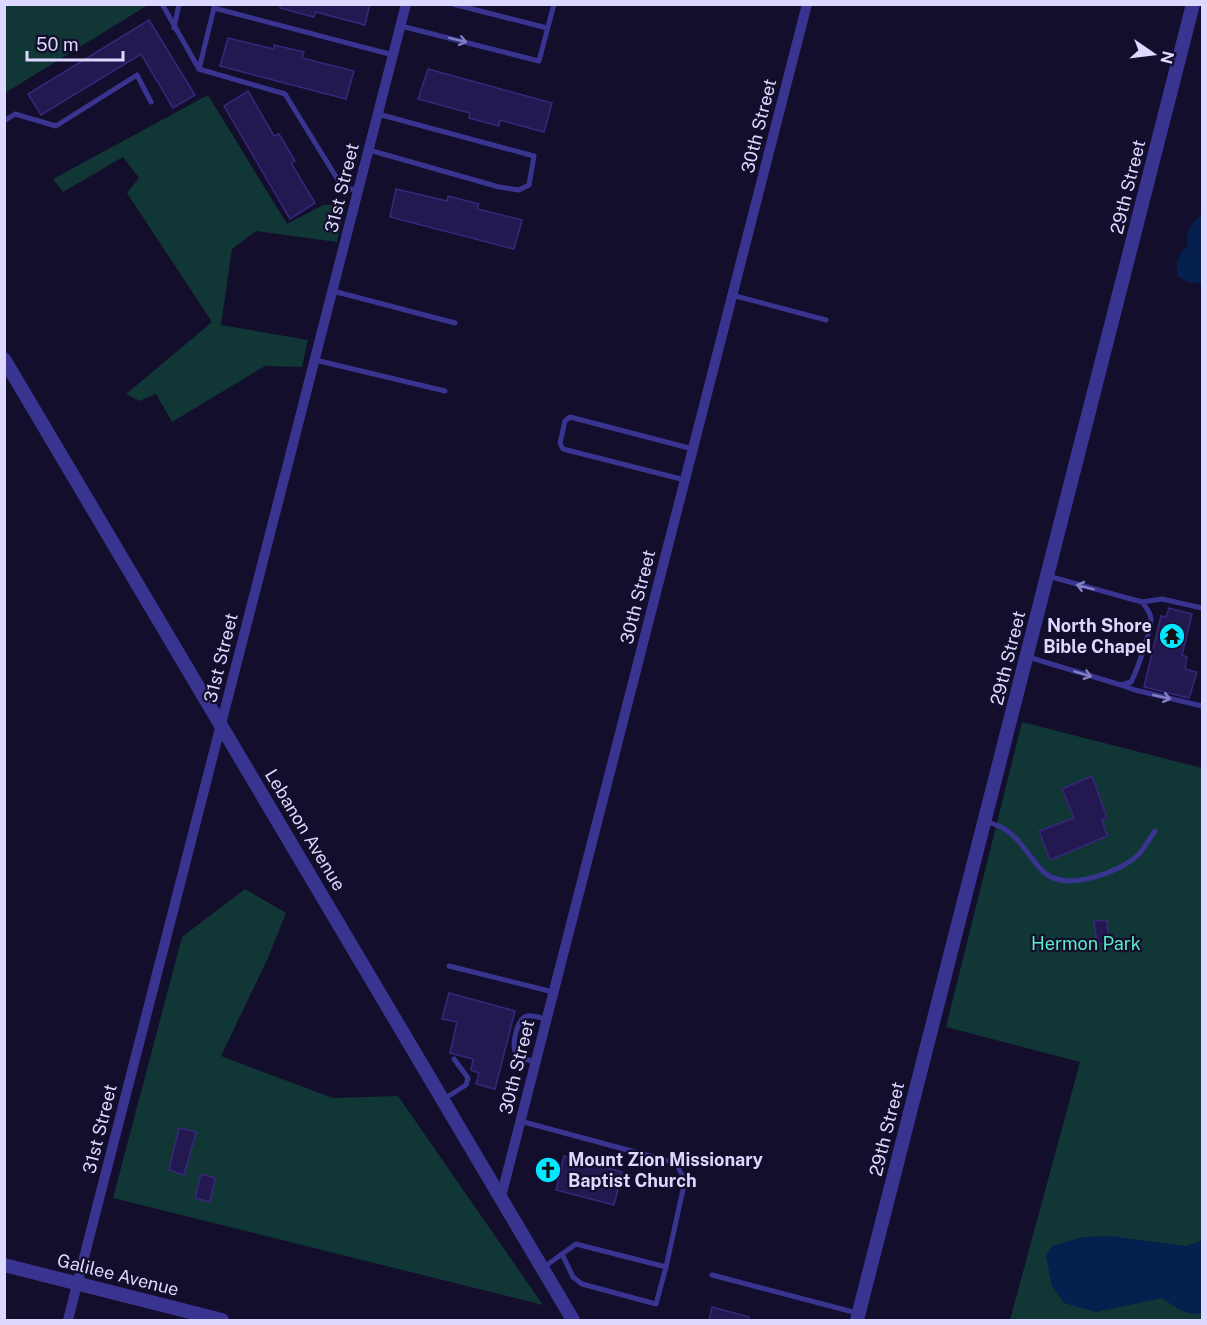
<svg xmlns="http://www.w3.org/2000/svg" width="1207" height="1325" viewBox="0 0 1207 1325" font-family="'Public Sans',sans-serif">
<style>
.green{fill:#103635}
.water{fill:#051f4e}
.building{fill:#23184f;stroke:#38277d;stroke-width:1.5}
.lines{fill:none;stroke-linecap:round;stroke-linejoin:round}
.service{stroke:#38348f;stroke-width:5}
.minor{stroke:#38348f;stroke-width:10}
.tertiary{stroke:#38348f;stroke-width:14}
.oneway{stroke:#827ec1}
.labels{text-anchor:middle;stroke-width:4.5;stroke-linejoin:round;paint-order:stroke}
.street-label{font-size:18px;fill:#ddd8ff;stroke:#130e2c}
.poi-label{font-size:18px;font-weight:bold;fill:#ddd8ff;stroke:#130e2c;text-anchor:end}
.park-label{font-size:18px;fill:#57edc7;stroke:#130e2c}
</style>
<rect width="100%" height="100%" fill="#130e2c"/>
<g class="green">
<path d="M5,4h143v1l-143,88z"/>
<path d="M208,95l79,129 36,-19 22,-1 -8,38 -81,-11 -24,18 -11,76 87,15 -6,27 -37,-1 -93,56 -16,-28 -17,7 -13,-7 86,-72 -85,-129 12,-15 -16,-21 -60,35 -10,-13z"/>
<path d="M1022,722l180,46v552h-192l70,-258 -134,-35z"/>
<path d="M245,889l41,24 -18,45 -47,98 112,42 65,-2 145,209 -430,-107 69,-261z"/>
</g>
<g class="water">
<path d="M1201,215h1v69l-15,-2 -10,-6v-16l5,-10 6,-3c-4,-14 3,-22 13,-32z"/>
<path d="M1110,1236l75,10 17,-5v71c-14,6 -28,-6 -40,-14l-66,14 -32,-9 -12,-17 -6,-30 6,-10 31,-9z"/>
</g>
<g class="building">
<path d="M280,4h90l-5,21 -49,-13 -2,5 -34,-9z"/>
<path d="M149,20l46,75 -22,13 -32,-54 -100,61 -13,-21z"/>
<path d="M228,38l46,11v-4l30,7 -2,6 52,13 -8,28 -126,-33z"/>
<path d="M428,69l124,34 -8,29 -44,-12 -1,6 -30,-8 1,-5 -52,-14z"/>
<path d="M248,91l26,45 5,-2 16,27 -4,2 24,40 -25,16 -66,-113z"/>
<path d="M396,189l51,12 1,-5 31,8 -2,5 45,11 -8,29 -124,-32z"/>
<path d="M1169,608l23,6 -10,41 5,2 -2,12 12,3 -8,26 -45,-11 17,-71 5,1z"/>
<path d="M1092,776l15,42 -5,2 5,16 -57,24 -11,-29 35,-13 -12,-29z"/>
<path d="M1107,920l2,23 -12,1 -3,-23z"/>
<path d="M449,993l66,18 -20,78 -19,-5 3,-11 -8,-3 2,-11 -23,-6 7,-31 -15,-3z"/>
<path d="M179,1128l17,4 -12,43 -15,-5z"/>
<path d="M564,1156l58,16 -8,33 -58,-15z"/>
<path d="M201,1174l14,4 -5,24 -15,-4z"/>
<path d="M712,1307l37,10v3h-40z"/>
</g>
<g class="lines">
<g class="service">
<path d="M162,4l37,65 86,25 58,94 15,2"/>
<path d="M215,4l-1,4 179,47"/>
<path d="M453,4l94,24"/>
<path d="M401,26l138,35 15,-57"/>
<path d="M174,28l5,-24"/>
<path d="M199,69l15,-61"/>
<path d="M4,121l11,-7 41,12 81,-51 14,27"/>
<path d="M369,150l130,37 20,3 10,-5 5,-29 -156,-42"/>
<path d="M333,291l122,32"/>
<path d="M732,295l94,25"/>
<path d="M315,360l130,31"/>
<path d="M685,480l-122,-31 -3,-6 5,-22 5,-4 123,32"/>
<path d="M1142,602l20,-3 40,9"/>
<path d="M1028,657l93,28 10,-3c6,-11 20,-52 20,-64 -1,-6 -5,-11 -9,-16l-94,-26"/>
<path d="M1121,685l14,5 67,16"/>
<path d="M986,821c6,3 12,4 17,7 18,10 27,32 42,45 22,19 76,-1 94,-19 6,-7 11,-16 16,-23"/>
<path d="M449,966l104,26"/>
<path d="M535,1062c-5,-2 -14,-3 -18,-7 -7,-7 0,-37 10,-39 6,-1 14,2 19,3"/>
<path d="M444,1099l22,-14 2,-7 -14,-19"/>
<path d="M520,1121l156,42 7,14 1,8 -18,82 -90,-23 -32,23"/>
<path d="M562,1254l11,23 9,7 74,20 10,-37"/>
<path d="M712,1275l145,38"/>
</g>
<g class="minor">
<path d="M501,1197l306,-1193"/>
<path d="M68,1320l338,-1316"/>
</g>
<g class="tertiary">
<path d="M4,359l569,961"/>
<path d="M4,1265l218,55"/>
<path d="M857,1320l336,-1316"/>
</g>
</g>
<defs><path id="oneway-shaft" d="M-6 0H5M1.5-3L5.5 0L1.5 3" fill="none" stroke-width="1.6" stroke-linecap="round" stroke-linejoin="round" transform="scale(1.5)"/></defs>
<g class="oneway">
<use href="#oneway-shaft" transform="translate(458 40) rotate(14)"/>
<use href="#oneway-shaft" transform="translate(1085 587) rotate(-165)"/>
<use href="#oneway-shaft" transform="translate(1083 674) rotate(17)"/>
<use href="#oneway-shaft" transform="translate(1162 697) rotate(13)"/>
</g>
<defs>
<g id="temple-disc" transform="scale(1.35)"><circle r="9.5" fill="#04e6ff" stroke="#130e2c"/><path d="M0-6L5-2H3V0L6.5 2.5H4V6H1.5V3h-3V6H-4V2.5H-6.5L-3 0V-2H-5Z" fill="#111"/></g>
<g id="church-disc" transform="scale(1.35)"><circle r="9.5" fill="#04e6ff" stroke="#130e2c"/><path d="M-1.2-6h2.4v3.5h3.3v2.4h-3.3V6h-2.4V-.1h-3.3v-2.4h3.3Z" fill="#111"/></g>
</defs>
<g fill-rule="evenodd">
<use href="#temple-disc" x="1172" y="636"/>
<use href="#church-disc" x="548" y="1170"/>
</g>
<g class="labels">
<g class="street-label">
<text transform="translate(759 126) rotate(-76)" y="6">30th Street</text>
<text transform="translate(1128 187) rotate(-76)" y="6">29th Street</text>
<text transform="translate(342 188) rotate(-76)" y="6">31st Street</text>
<text transform="translate(638 597) rotate(-76)" y="6">30th Street</text>
<text transform="translate(221 658) rotate(-76)" y="6">31st Street</text>
<text transform="translate(1008 658) rotate(-76)" y="6">29th Street</text>
<text transform="translate(305 830) rotate(59)" y="6">Lebanon Avenue</text>
<text transform="translate(517 1067) rotate(-76)" y="6">30th Street</text>
<text transform="translate(100 1129) rotate(-76)" y="6">31st Street</text>
<text transform="translate(887 1129) rotate(-76)" y="6">29th Street</text>
<text transform="translate(118 1275) rotate(14)" y="6">Galilee Avenue</text>
</g>
<g class="poi-label">
<text x="1152" y="632">North Shore<tspan x="1152" dy="21">Bible Chapel</tspan></text>
<text x="568" y="1166" text-anchor="start">Mount Zion Missionary<tspan x="568" dy="21">Baptist Church</tspan></text>
</g>
<g class="park-label">
<text x="1086" y="950">Hermon Park</text>
</g>
</g>
<rect width="1207" height="1325" fill="none" stroke="#ddd8ff" stroke-width="12"/>
<g transform="translate(1153 54) rotate(104)" stroke="#130e2c" stroke-width="4.5" paint-order="stroke">
<path d="M0-4.5L10 22L0 15L-10 22Z" fill="#ddd8ff"/>
<text y="-9" font-size="16" font-weight="bold" text-anchor="middle" fill="#ddd8ff">N</text>
</g>
<path d="M27 51v9h96v-9" fill="none" stroke="#ddd8ff" stroke-width="3"/>
<text x="36" y="51" font-size="18" fill="#ddd8ff" stroke="#130e2c" stroke-width="4.5" paint-order="stroke">50 m</text>
</svg>
